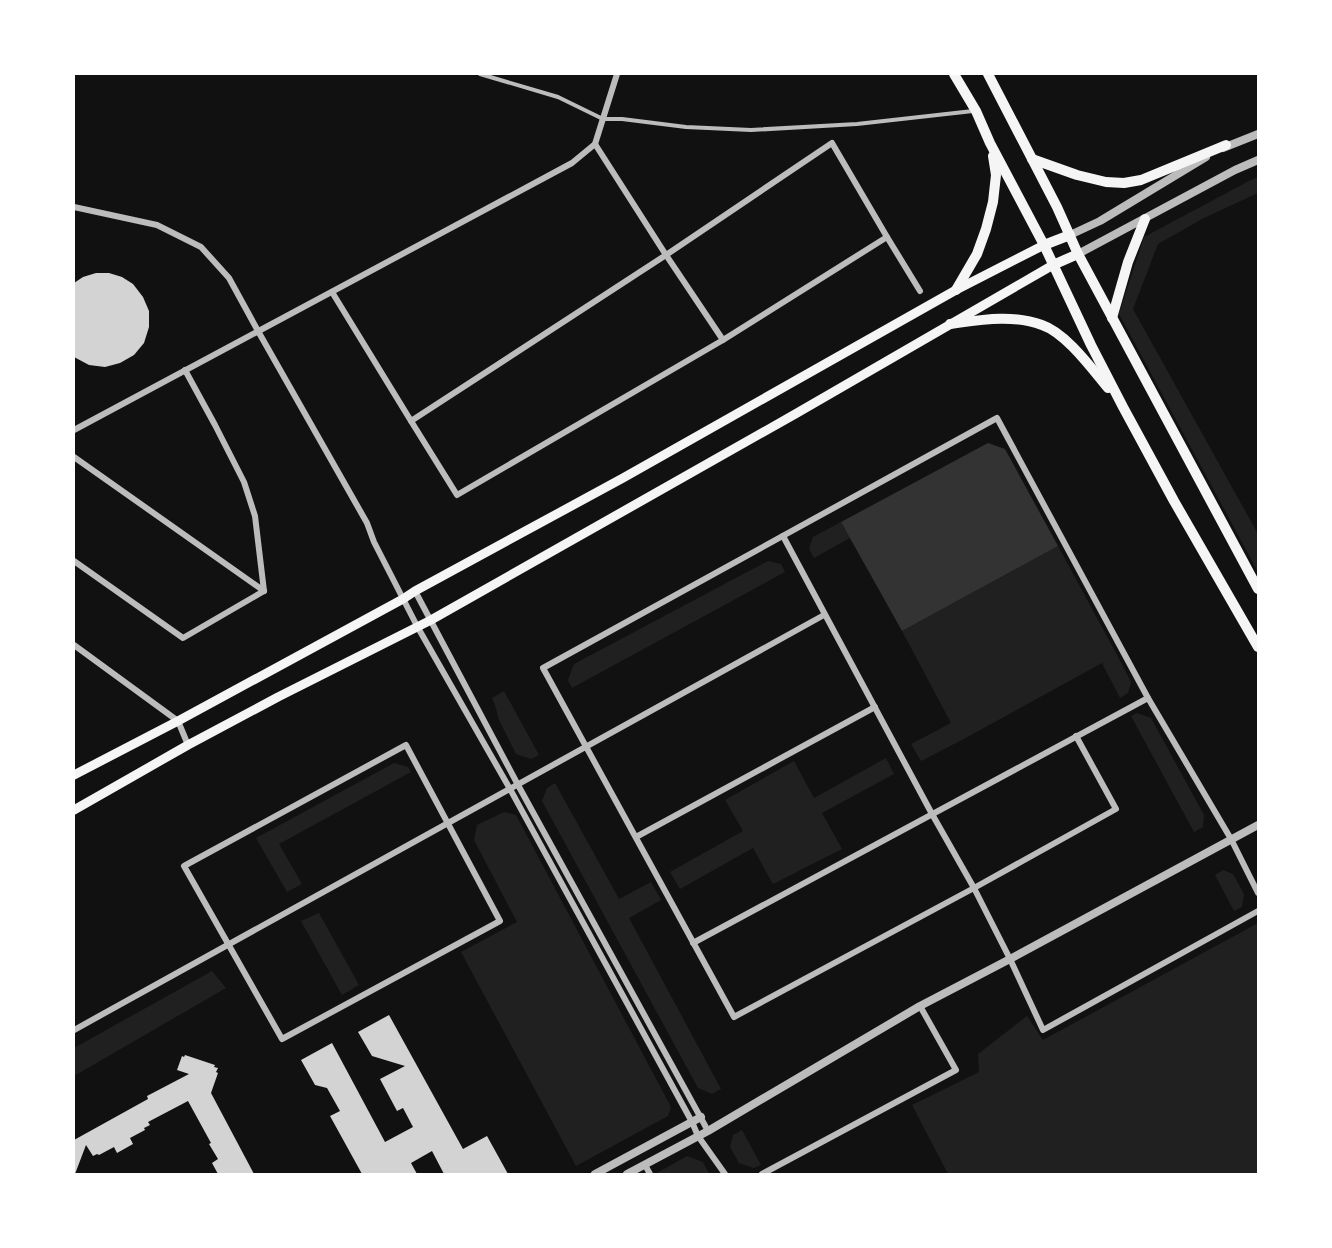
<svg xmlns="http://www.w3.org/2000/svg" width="1332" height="1248" viewBox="0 0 1332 1248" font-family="Rubik,sans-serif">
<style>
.green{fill:#202020}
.water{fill:#333}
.building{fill:#d3d3d3}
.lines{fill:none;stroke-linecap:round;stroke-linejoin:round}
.service{stroke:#bcbcbc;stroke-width:4}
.minor{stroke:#bcbcbc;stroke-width:6}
.tertiary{stroke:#bcbcbc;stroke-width:8}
.secondary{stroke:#f5f5f5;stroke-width:9}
.primary{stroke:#f5f5f5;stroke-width:10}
</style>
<rect width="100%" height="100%" fill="#111"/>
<g class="green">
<path d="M1258,177v16l-54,25 -46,26 -25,65 125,225v38l-139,-258 25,-77 105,-56z"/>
<path d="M841,522l9,16 -36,20 -5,-9 4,-12z"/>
<path d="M1058,546l59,109 14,27 -3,11 -8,5 -18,-35 -142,78 -39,20 -10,-17 40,-21 -49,-92z"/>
<path d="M768,561l13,3 4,8 -213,116 -4,-8 6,-16z"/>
<path d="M504,691l35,64 -8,4 -15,-5 -17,-34 -4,-15 -3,-7z"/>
<path d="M1137,713l14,5 53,97 -1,12 -9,5 -63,-116z"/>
<path d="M886,758l8,16 -72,39 20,36 -69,35 -20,-36 -73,41 -10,-17 73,-41 -18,-31 69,-39 20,37z"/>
<path d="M394,763l14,4 3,5 -132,72 23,40 -15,8 -31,-54z"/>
<path d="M555,783l64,116 32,-17 10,18 -32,18 92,171 -9,5 -14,-6 -156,-287 5,-13z"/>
<path d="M504,812l12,3 155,292 -3,9 -92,50 -115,-214 56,-30 -43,-82 3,-15z"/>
<path d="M1223,870l10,4 11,20 -2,13 -8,4 -19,-36z"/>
<path d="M319,913l40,72 -17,10 -41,-74z"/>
<path d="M1258,923v251h-310l-36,-69 67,-33 -1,-18 49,-38 16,24z"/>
<path d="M212,971l14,17 -152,88v-28z"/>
<path d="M742,1130l19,35 -7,3 -15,-5 -9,-16 3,-12z"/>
<path d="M687,1156l16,6 6,12h-54z"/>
</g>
<path class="water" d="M988,443l17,6 53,97 -156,85 -61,-109z"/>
<g class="building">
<path d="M96,273h13l13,4 11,7 10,13 6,14v16l-5,16 -10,12 -14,8 -15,4 -16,-2 -15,-8v-74l9,-6z"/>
<path d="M389,1015l74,134 24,-13 21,38h-64l-12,-23 -21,12 6,11h-55l-32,-58 10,-5 -13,-23 -12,-3 -14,-25 31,-17 53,99 28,-15 -10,-19 -6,3 -17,-32 25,-13 -33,-10 -14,-24z"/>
<path d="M185,1055l30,10 -1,2 4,1 -2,4 2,1 -7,20 43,81h-36l-6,-11 6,-4 -9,-15 2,-1 -23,-42 -40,21 2,3 -6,3 1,2 -15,8 3,6 -16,9 -3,-6 -15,8 -2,-1 -4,2 -7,-11 -11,29h-1v-34l74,-41 -1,-3 42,-22 -12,-4 5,-14 2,1z"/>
</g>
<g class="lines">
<path class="service" d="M480,74l78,23 45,22h19l64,8 65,3 106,-6 116,-13"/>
<g class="minor">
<path d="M595,144l71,111 57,85 164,-103 33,54"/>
<path d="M74,207l83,18 44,22 28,31 29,53 109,192 7,19 43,84 93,163 182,333 6,14 27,38"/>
<path d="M332,292l79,129"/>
<path d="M723,340l-266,155 -46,-74 255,-166 166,-112 55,94"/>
<path d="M185,370l30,55 29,57 11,34 9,75"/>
<path d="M74,430l498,-267 23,-19 22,-70"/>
<path d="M74,457l190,134"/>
<path d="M783,536l149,278 42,74 36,71 33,71 215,-119"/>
<path d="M74,561l109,77 81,-47"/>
<path d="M415,591l103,194 190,346"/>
<path d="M74,645l104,76 10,24"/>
<path d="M1076,736l40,73 -142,79 -240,129 -191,-349 454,-250 151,280 83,141 27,54"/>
<path d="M406,745l94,176 -218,118 -98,-173z"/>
<path d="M636,837l239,-130"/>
<path d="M693,943l455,-245"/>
<path d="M74,1030l750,-415"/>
<path d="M645,1165l5,9"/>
<path d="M762,1174l194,-104 -36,-64"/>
</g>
<g class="tertiary">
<path d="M1223,148l35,-14"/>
<path d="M1070,235l30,-14 106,-64"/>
<path d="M1078,254l157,-84 23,-10"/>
<path d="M595,1174l106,-57"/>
<path d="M627,1174l81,-43 212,-125 90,-47 248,-134"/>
</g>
<g class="secondary">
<path d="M74,775l104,-54 225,-122 12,-8 208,-113 333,-188 88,-45"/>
<path d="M74,810l114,-65 90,-48 153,-77 366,-207 256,-148"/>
</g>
<g class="primary">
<path d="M954,74l22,37 14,32 54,102 47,100 32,62 51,94 84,146"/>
<path d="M988,74l69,133 21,47 180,335"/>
<path d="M1032,159l45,16 29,7 18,1 17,-3 85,-35"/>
<path d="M1044,245l26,-10"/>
<path d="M1053,265l25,-11"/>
<path d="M956,290l21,-36 9,-25 7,-27 3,-27 -3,-19"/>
<path d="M1112,318l16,-56 17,-43"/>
<path d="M950,324c30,-4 62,-10 92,1 24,8 50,44 66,63"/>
</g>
</g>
<rect width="1332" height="1248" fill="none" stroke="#ffffff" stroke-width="150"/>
</svg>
